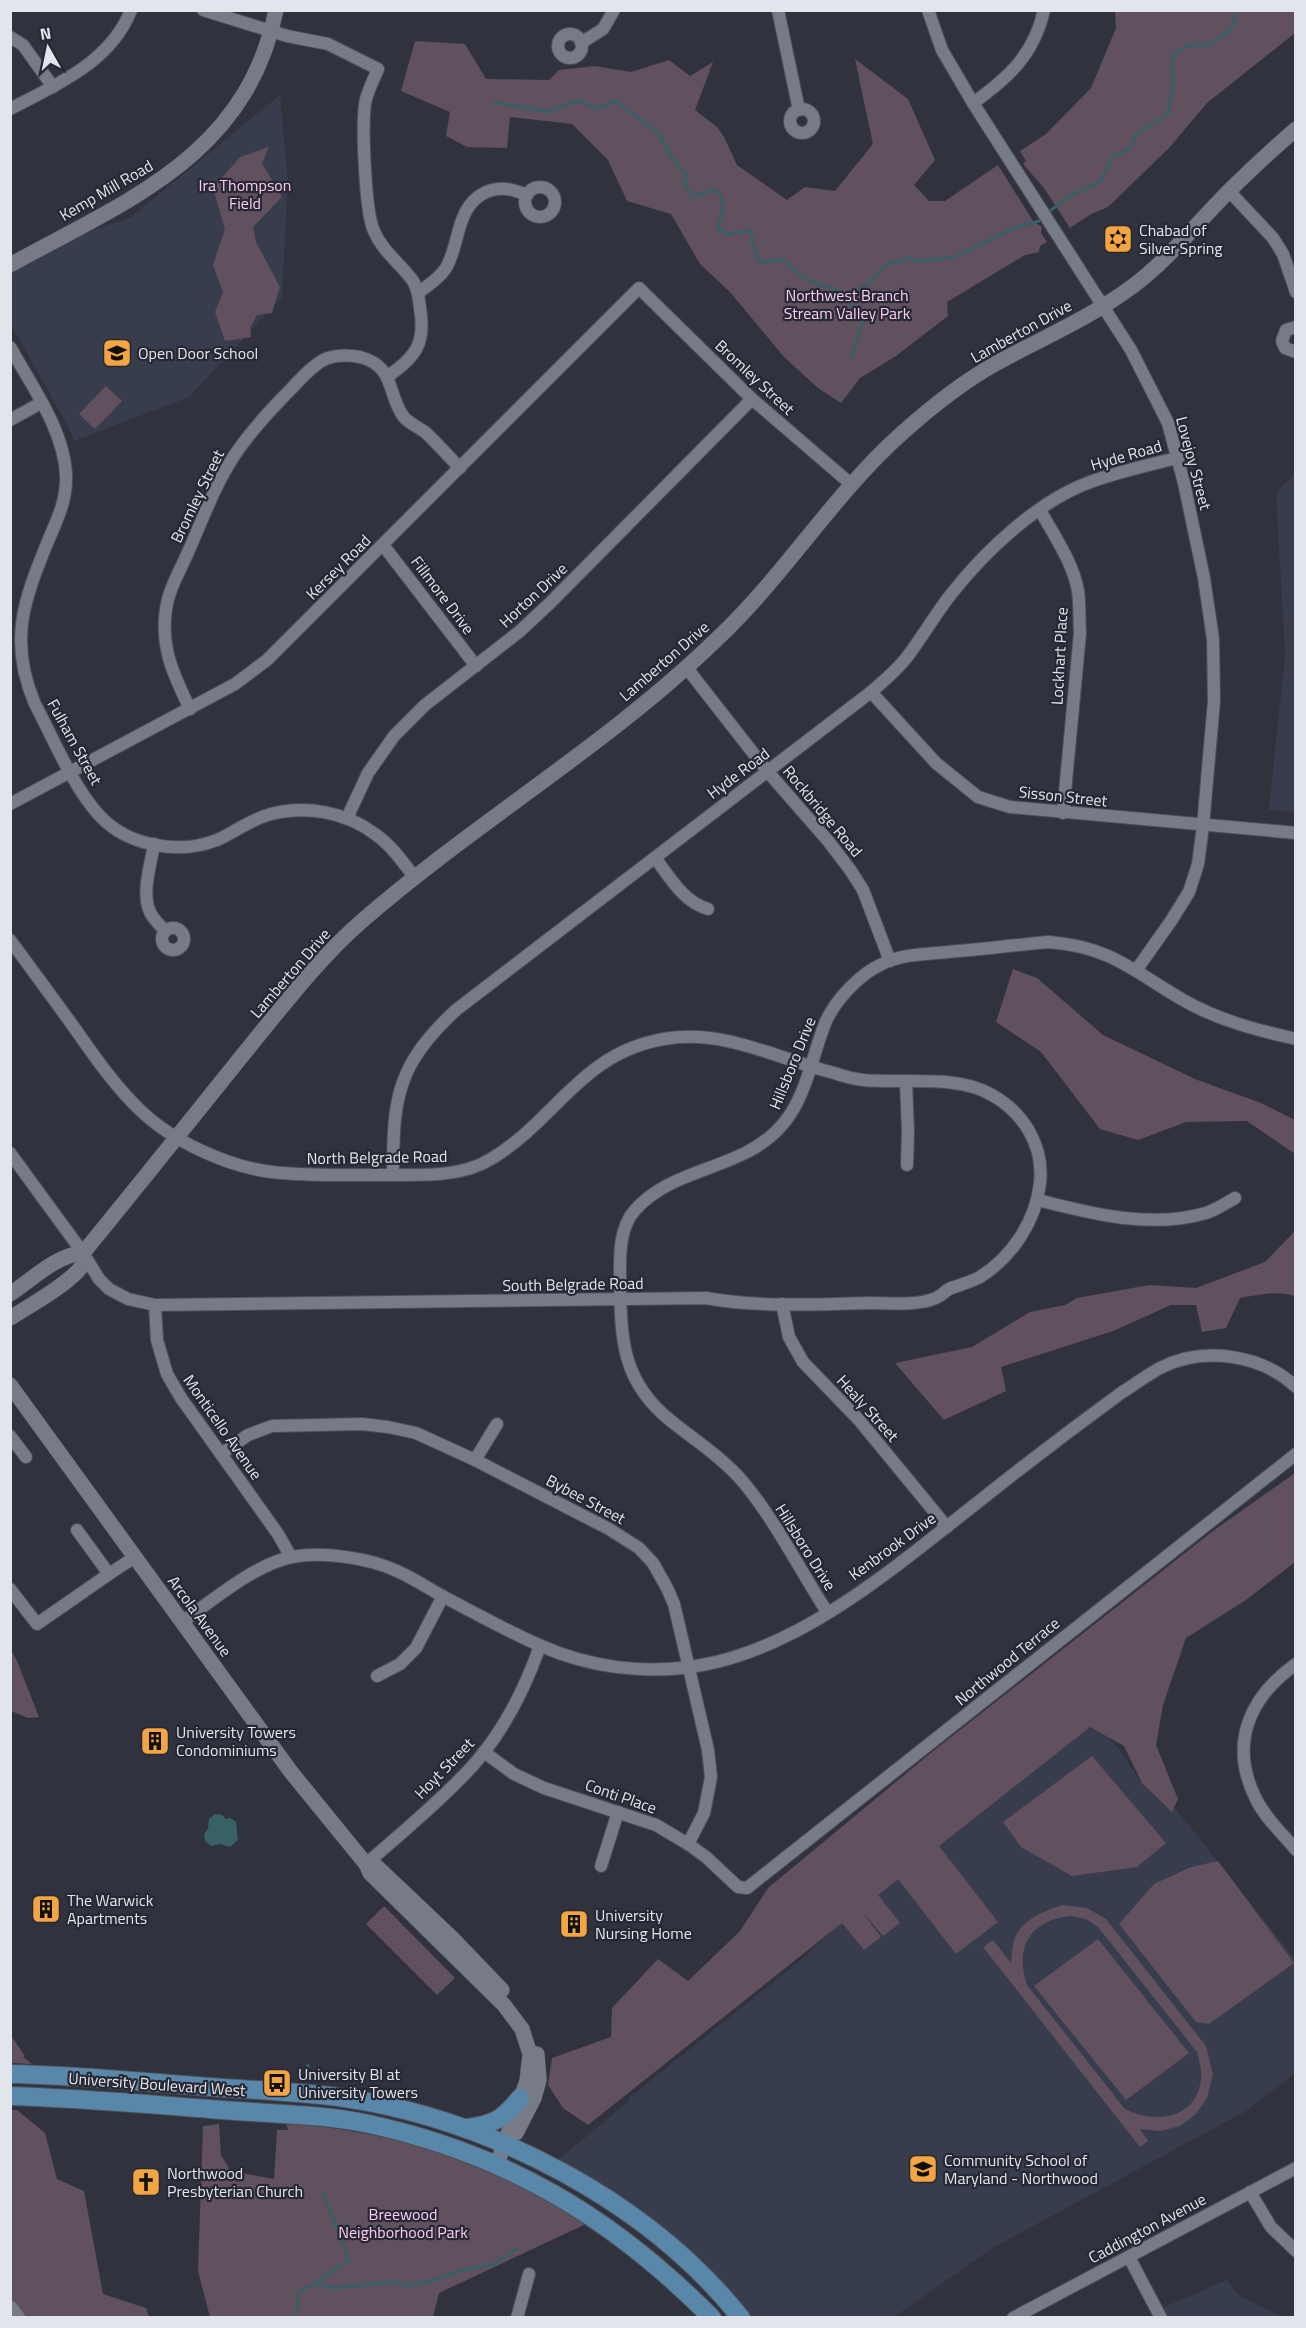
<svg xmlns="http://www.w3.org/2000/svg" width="1306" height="2328" viewBox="0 0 1306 2328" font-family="'Titillium Web',sans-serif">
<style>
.built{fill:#383d4d}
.green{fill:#61505d;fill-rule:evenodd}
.water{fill:#376067}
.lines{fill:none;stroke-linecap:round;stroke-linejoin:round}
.stream{stroke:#376067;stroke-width:3}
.minor-casing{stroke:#4d5059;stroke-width:14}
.tertiary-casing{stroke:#4d5059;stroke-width:16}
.primary-casing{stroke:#4d5059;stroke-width:20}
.minor{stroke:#777b87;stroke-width:12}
.tertiary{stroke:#777b87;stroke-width:15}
.primary{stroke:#5887aa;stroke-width:18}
.labels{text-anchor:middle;stroke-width:4.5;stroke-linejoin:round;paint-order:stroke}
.park-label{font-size:16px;fill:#fdcaf2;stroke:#262934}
.street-label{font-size:16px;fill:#e3e5ec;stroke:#262934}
.poi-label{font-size:16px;fill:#e3e5ec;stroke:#262934;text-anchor:start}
</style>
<rect width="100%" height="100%" fill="#30333e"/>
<g class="built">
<path d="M280,95l8,85 -6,117 -93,100 -115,44 -4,-11 -59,-105 -1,-55 33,-23 87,-29z"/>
<path d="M1295,474v338l-26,-2 16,-155 -9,-162z"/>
<path d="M1084,1727l18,4 17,18 23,34 34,26 119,150v114l-49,38 -252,136 -100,70h-142l-78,-79 -31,-25 -85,-53 71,-59v-3l171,-137 42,-39z"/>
<path d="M1227,2280l13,16 41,21 -133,1 21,-13z"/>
</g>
<g class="green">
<path d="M1115,11h180v22l-88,70 -38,45 -61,59 -17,7 -21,14 -26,-40 -21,-24 3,-3 -6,-10 26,-17 45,-46 25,-60z"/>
<path d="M415,41l50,3 21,35 63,1 10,-10 36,-4 36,6 38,-12 21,16 23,-14 -18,48 22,17 7,10 13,28 50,35 18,-13 30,4 38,-47 -18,-85 53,40 27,61 -21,25 15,16h16l53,-36 35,56 9,6 -1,6 6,9 -7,4 -1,6 -14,3 -78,47 1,14 -52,40 -36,22 -19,25 -23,-15 -34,-31 -54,-65 -30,-28 -29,-50 -44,-13 -19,-41 -36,-36 -62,-7 -3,31 -40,-1 -21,-11 4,-24 -49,-21z"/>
<path d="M269,147l-7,16 20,34 -29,30 3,15 24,45 -8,26 -15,2 -7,13 1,9 -26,4 -10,-29 8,-20 -10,-27 12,-36 -12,-41 27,-31z"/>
<path d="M106,386l16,15 -27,28 -16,-15z"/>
<path d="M1013,969l24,9 66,57 92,44 66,24 34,17v34l-48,-33 -61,1 -48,18 -38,-11 -59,-77 -45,-30z"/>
<path d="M1295,1231v65c-18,-6 -36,-1 -55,2l-14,30 -24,4 -6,-27h-25l-58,26 -112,36 5,24 -62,29 -49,-57 77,-16 58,-35 35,-7 12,-7 72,-13 47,3 69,-26z"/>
<path d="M1295,1473v89l-49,38 -60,38 -23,67 -7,40 22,54 -6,13 -30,-29 -18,-37 -34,-19 -151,119 59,76 -42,32 -58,-75 -20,16 22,28 -17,13 -23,-27 21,28 -17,13 -22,-27 -254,202 -25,-17 -15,-23 4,-27 59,-21 1,-29 46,-49 30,22 52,-50 28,-43 164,-136 281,-221z"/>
<path d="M11,1650l6,11 22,56 -11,1 -17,-7z"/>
<path d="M1092,1756l74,87 -29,24 -65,9 -51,-29 -18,-25z"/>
<path d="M1218,1861l76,102 -85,61 -13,-2 -77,-98 35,-40 37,-17z"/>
<path d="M1063,1905l24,3 19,11 100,127 7,29 -6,23 -11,16 -16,12 -20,5 -20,-2 8,12 -8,6 -157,-200 10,-7 18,23c1,-7 1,-16 3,-23 8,-21 30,-29 49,-35zM1071,1916l15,3 12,8 99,125c3,11 6,22 3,33 -8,36 -48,38 -75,24l-98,-124c-13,-39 4,-65 44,-69z"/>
<path d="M384,1906l71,72 -18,17 -71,-71z"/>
<path d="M1098,1939l91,114 -63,47 -92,-114z"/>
<path d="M10,2034l15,22 -2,1 9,7 -21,-1z"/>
<path d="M10,2110h7l28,23 12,46 27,12 19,103 43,14 3,9h-138z"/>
<path d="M286,2123c75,6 148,23 217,53 29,13 57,31 85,47l-149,70 -6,24h-223l-12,-46 5,-145 16,-2 2,31 10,16 43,8 3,-49h11z"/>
</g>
<path class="water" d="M215,1814l7,1 4,4 4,-1 6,4 2,18 -8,7 -10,-3 -9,2 -6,-5 -1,-6 4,-7 1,-9z"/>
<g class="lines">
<g class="stream">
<path d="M493,102l58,10 18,-9 12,-2 16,8 19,-8 43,32 14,26 14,17 -3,5 8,16 22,-7 6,4 3,12 -5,23 10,5 21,-4 3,4v9l8,19 23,-2c10,9 19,18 32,23 16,6 22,4 37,15l36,-34 23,-6 5,3 36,-3 59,-29 28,-8"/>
<path d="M1051,210l22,-16 28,-13 11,-24 18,-8 6,-15 32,-20 5,-30 -1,-28 17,-11h19l23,-15 6,-20"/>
<path d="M852,298l-1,12 8,-1 4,10 -11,38"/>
<path d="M307,2080l1,-15"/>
<path d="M316,2283l16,5 62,-6 11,4 24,-4 31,-11 36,-8 21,-15"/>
<path d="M292,2318c6,-8 7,-15 5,-25l19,-10 33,-24 -26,-66"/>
</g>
<g class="minor-casing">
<g id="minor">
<path d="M203,10l84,26 41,8 50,25c-4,10 -9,19 -12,30 -5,20 -1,113 8,132 8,20 26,32 39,50 5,8 6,18 7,27 6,35 -4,49 -32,68"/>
<path d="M778,10l21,100"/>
<path d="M928,10l14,40 31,53 158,247 37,73 16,60 20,95 9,61 1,62 -11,125 -5,38 -9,28 -18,29 -34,48"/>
<circle cx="570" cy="46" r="12"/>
<path d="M10,37l13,8 30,42"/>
<path d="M581,43l22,-14 11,-19"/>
<path d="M973,103c35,-25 61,-48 71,-93"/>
<path d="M10,109c46,-24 101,-47 121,-99"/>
<circle cx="802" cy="121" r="12"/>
<circle cx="540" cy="202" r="15"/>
<path d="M1229,191l44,47 10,16 13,38"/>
<path d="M418,293c10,-8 21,-14 28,-25 15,-26 9,-61 40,-76 14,-6 27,-3 41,3"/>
<path d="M1296,327l-10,3 -4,11 3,7 11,4"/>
<path d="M10,347c21,38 55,84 56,129 1,24 -9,44 -18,65 -24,59 -40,100 -13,163 18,34 38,83 64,111 28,31 80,40 118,25 18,-8 34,-21 54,-26 35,-9 75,-2 104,20 16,11 28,28 40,44"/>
<path d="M10,420l31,-17"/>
<path d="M1040,510c14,26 33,52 38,81 2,14 1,28 2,42l-17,180"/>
<path d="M383,545l93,121"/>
<path d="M686,667l82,105 61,70 22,29 12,19 27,71"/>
<path d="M871,692l65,71 42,34 32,10 286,26"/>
<path d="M190,709c-16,-33 -30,-62 -24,-100 3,-21 15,-40 23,-59 14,-32 26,-65 45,-94 17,-26 38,-48 59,-69 9,-10 23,-25 35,-29 10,-3 21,-3 32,-1 35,9 27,36 43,59 5,7 15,11 22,16 12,11 23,24 35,36"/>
<path d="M10,804l225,-120 32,-24 372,-372 113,111 100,86"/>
<path d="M347,818l21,-45 26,-37 31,-31 95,-74 31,-29 201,-203"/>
<path d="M154,844c-3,20 -13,49 -4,68 3,7 10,13 15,19"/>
<path d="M655,858c15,19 28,44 53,51"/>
<circle cx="173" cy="939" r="11"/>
<path d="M10,940c23,31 46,62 68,93 19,27 38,54 62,77 32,31 88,57 132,62 33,4 66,3 99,3 39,-1 86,5 120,-16 66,-40 90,-106 173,-120 56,-10 106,16 159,31 13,3 26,9 40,10 40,4 94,-6 129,15 32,18 52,51 48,88 -4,38 -28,74 -60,94 -9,5 -21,8 -31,12 -5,3 -8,7 -13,9 -19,8 -46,5 -66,5 -54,1 -110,5 -164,-5l-551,7 -27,-6 -19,-10 -10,-10 -16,-26 -73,-100"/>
<path d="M906,1082l2,50 -1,33"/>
<path d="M393,1174c0,-77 4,-109 63,-164l415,-318c13,-11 26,-22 36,-35 16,-21 29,-44 45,-64 34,-43 88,-94 141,-112 28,-10 56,-16 84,-23"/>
<path d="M1038,1200c54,14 113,29 168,13 10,-3 20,-10 29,-15"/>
<path d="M782,1304l7,33 14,25 56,58 88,107"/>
<path d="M155,1305l2,35 10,34 14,24 97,136 13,23"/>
<path d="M10,1436l16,21"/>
<path d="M221,1454l27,-19 24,-9 90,-2 26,3 28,6 59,27 134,69 30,19 14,15 14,25 7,16 34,146 3,27 -7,36 -16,31"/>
<path d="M475,1460l22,-36"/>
<path d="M109,1574l26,-17"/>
<path d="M10,1589l27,35 72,-50 -32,-44"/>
<path d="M827,1612c-27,-42 -51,-90 -83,-129 -21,-25 -48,-42 -73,-62 -49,-39 -50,-81 -51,-138 0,-24 -2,-54 15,-73 40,-45 109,-39 148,-86 24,-28 29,-69 43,-103 11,-23 34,-47 56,-57 20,-10 45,-10 66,-12 34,-3 68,-7 101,-10 62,5 84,29 134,58 35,20 73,30 113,39"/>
<path d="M182,1622c30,-21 73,-58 110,-65 30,-6 77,1 105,14 16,7 31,17 47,26 31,16 63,34 95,48 51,23 108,30 163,20 99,-18 188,-94 266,-155 50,-40 101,-79 153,-117 13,-8 26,-18 39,-25 43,-22 101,-14 136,19"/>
<path d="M1296,1664c-48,34 -67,81 -40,135 9,19 27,35 40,51"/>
<path d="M377,1676l23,-12 16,-16 27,-52"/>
<path d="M484,1752l30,22 30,14 112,37 32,19 18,13 32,30 9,1 549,-434"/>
<path d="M366,1864c32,-28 65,-55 95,-86 37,-36 62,-84 79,-132"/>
<path d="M601,1866l17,-54"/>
<path d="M1250,2192l21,35 25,24"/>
<path d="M1129,2257l32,61"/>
<path d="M517,2318l12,-44"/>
<path d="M1013,2318l283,-150"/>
</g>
</g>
<g class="tertiary-casing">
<g id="tertiary">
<path d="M10,265c117,-65 236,-108 266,-255"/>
<path d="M10,1294c23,-15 46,-39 73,-41"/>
<path d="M10,1318c18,-11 60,-35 71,-51 3,-5 3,-9 2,-14 55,-67 109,-135 163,-202 37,-45 73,-93 117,-131 114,-99 246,-176 354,-281 67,-63 116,-144 184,-205 29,-26 60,-51 94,-70 47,-26 95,-46 138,-78 36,-27 64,-63 95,-94 22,-22 45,-43 68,-63"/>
<path d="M10,1385l281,387 75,92 4,9 134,132 18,24 8,25 -3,27 -30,83"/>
<path d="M376,1866l76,72 50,52"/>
<path d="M516,2133l18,-35 5,-18 -2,-26"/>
<path d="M10,2308l8,10"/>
</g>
</g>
<g class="primary-casing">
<g id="primary">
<path d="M10,2074c62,1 124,7 186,12 49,4 100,5 149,12 146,22 303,103 396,220"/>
<path d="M10,2096c67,2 134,8 200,13 53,5 107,4 159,15 138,30 244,94 343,194"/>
<path d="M467,2128c27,-4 35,-8 53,-30"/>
</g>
</g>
<use href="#minor" class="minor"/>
<use href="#tertiary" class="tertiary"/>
<use href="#primary" class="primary"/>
</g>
<defs>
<g id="synagogue-square" transform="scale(1.5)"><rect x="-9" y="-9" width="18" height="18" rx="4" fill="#f3a443" stroke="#262934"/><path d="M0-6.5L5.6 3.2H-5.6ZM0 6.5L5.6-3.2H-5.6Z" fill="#111"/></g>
<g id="school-square" transform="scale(1.5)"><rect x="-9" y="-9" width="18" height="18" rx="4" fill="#f3a443" stroke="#262934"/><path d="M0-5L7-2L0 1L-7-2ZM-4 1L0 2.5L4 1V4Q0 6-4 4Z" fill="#111"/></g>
<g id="building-square" transform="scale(1.5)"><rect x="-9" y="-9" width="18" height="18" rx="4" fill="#f3a443" stroke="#262934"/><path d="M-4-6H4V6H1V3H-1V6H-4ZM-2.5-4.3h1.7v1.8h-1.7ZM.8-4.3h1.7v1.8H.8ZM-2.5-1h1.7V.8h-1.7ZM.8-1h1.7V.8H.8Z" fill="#111"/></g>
<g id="bus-square" transform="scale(1.5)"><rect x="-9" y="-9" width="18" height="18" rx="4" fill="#f3a443" stroke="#262934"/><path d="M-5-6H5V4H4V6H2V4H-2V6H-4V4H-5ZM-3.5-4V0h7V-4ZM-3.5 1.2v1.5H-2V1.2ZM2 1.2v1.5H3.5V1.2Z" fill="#111"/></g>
<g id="church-square" transform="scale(1.5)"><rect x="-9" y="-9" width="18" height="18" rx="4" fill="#f3a443" stroke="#262934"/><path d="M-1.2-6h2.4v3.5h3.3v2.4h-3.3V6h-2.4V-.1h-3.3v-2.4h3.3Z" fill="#111"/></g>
</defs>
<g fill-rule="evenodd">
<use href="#synagogue-square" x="1118" y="239"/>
<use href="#school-square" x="117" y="353"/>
<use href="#building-square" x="155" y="1741"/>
<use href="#building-square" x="46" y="1909"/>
<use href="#building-square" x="574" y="1924"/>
<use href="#bus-square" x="277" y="2083"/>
<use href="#school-square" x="923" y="2169"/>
<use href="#church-square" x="146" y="2182"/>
</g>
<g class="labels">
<g class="park-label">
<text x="245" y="191">Ira Thompson<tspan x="245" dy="18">Field</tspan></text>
<text x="847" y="301">Northwest Branch<tspan x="847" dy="18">Stream Valley Park</tspan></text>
<text x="403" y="2220">Breewood<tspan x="403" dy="18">Neighborhood Park</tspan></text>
</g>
<g class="street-label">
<text transform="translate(106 190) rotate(-30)" y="6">Kemp Mill Road</text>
<text transform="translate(1021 331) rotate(-29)" y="6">Lamberton Drive</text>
<text transform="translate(755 377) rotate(43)" y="6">Bromley Street</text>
<text transform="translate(1126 455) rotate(-16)" y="6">Hyde Road</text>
<text transform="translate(1194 463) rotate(75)" y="6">Lovejoy Street</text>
<text transform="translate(197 496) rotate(-64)" y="6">Bromley Street</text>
<text transform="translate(338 567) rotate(-45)" y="6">Kersey Road</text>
<text transform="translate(443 595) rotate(53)" y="6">Fillmore Drive</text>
<text transform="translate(533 595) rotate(-43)" y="6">Horton Drive</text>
<text transform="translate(1059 656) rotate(-87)" y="6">Lockhart Place</text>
<text transform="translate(664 661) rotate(-41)" y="6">Lamberton Drive</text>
<text transform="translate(75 742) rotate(61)" y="6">Fulham Street</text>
<text transform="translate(738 773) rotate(-37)" y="6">Hyde Road</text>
<text transform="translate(1063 796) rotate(6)" y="6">Sisson Street</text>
<text transform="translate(823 811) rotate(50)" y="6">Rockbridge Road</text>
<text transform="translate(290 973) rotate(-49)" y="6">Lamberton Drive</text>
<text transform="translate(792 1063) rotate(-68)" y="6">Hillsboro Drive</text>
<text transform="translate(377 1157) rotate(-1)" y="6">North Belgrade Road</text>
<text transform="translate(573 1284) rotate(-1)" y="6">South Belgrade Road</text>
<text transform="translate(868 1408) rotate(48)" y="6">Healy Street</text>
<text transform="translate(223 1427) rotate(55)" y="6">Monticello Avenue</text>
<text transform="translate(586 1499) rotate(28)" y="6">Bybee Street</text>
<text transform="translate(892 1546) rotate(-36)" y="6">Kenbrook Drive</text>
<text transform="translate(806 1547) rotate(58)" y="6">Hillsboro Drive</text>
<text transform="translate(200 1616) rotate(54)" y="6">Arcola Avenue</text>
<text transform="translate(1007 1661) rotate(-39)" y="6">Northwood Terrace</text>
<text transform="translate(444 1768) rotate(-46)" y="6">Hoyt Street</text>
<text transform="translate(621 1796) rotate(19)" y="6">Conti Place</text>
<text transform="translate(157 2084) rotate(4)" y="6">University Boulevard West</text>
<text transform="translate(1147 2228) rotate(-28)" y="6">Caddington Avenue</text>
</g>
<g class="poi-label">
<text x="1139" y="236">Chabad of<tspan x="1139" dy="18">Silver Spring</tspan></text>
<text x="138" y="359">Open Door School</text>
<text x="176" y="1738">University Towers<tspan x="176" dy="18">Condominiums</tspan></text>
<text x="67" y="1906">The Warwick<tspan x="67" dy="18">Apartments</tspan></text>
<text x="595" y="1921">University<tspan x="595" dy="18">Nursing Home</tspan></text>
<text x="298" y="2080">University Bl at<tspan x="298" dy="18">University Towers</tspan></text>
<text x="944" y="2166">Community School of<tspan x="944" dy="18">Maryland - Northwood</tspan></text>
<text x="167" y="2179">Northwood<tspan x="167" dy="18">Presbyterian Church</tspan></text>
</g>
</g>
<rect width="1306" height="2328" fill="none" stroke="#e3e5ec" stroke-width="24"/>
<g transform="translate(48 48) rotate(351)" stroke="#262934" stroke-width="4.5" paint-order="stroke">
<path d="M0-4.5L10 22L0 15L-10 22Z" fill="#e3e5ec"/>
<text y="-9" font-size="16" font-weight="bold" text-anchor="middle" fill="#e3e5ec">N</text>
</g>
</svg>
